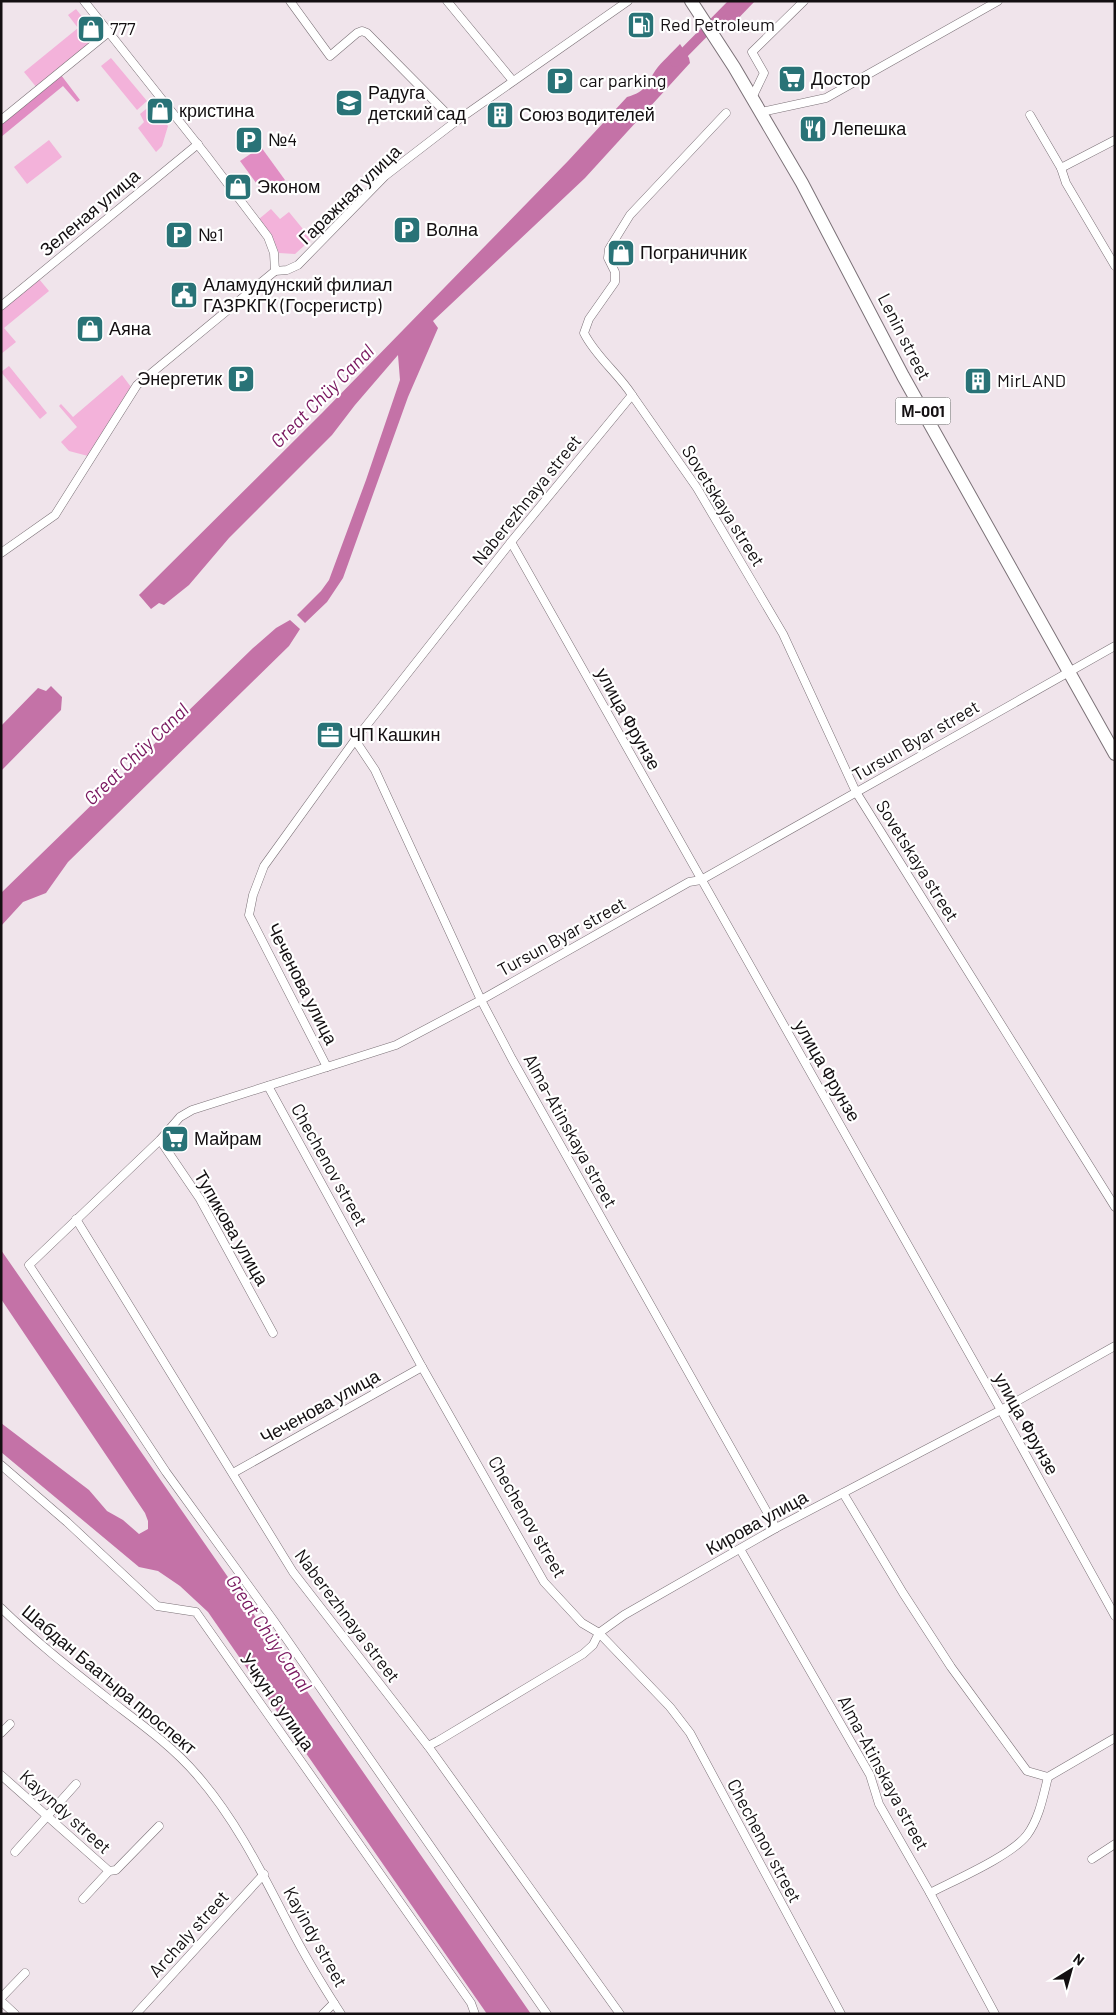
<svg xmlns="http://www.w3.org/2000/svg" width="1116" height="2015" viewBox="0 0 1116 2015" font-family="Barlow,sans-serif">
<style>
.green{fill:#f3b2da}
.forest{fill:#e18dc3}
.water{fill:#c472a7}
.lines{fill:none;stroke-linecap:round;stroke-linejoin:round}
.canal{stroke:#c472a7;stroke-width:10}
.street-casing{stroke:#7b7177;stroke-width:9}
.primary-casing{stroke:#7b7177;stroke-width:14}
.street{stroke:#fff;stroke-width:8}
.primary{stroke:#fff;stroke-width:12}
.labels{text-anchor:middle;stroke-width:4.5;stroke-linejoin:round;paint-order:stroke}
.shield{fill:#fff;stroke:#5a5758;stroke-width:1}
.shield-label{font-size:16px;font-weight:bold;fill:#130f11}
.poi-label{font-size:18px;fill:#130f11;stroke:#fff;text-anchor:start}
.street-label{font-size:18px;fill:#130f11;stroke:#fff}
.water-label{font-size:19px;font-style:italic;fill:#78165e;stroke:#fff}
</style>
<rect width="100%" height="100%" fill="#f0e4eb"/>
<g class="green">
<path d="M76,9l23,29 -62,50 -13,-16 54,-44 -10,-13z"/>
<path d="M111,58l36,43 -10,9 -36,-44z"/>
<path d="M151,105l17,21 -6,20 -6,6 -18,-24 6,-6 -4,-8z"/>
<path d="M49,140l13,17 -35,27 -13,-17z"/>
<path d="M341,202l5,6 -51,46 -16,-1 -8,-19 -12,-15 12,-10 9,10 9,-7 18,22z"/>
<path d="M39,279l10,12 -45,37 12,14 -15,12v-43z"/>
<path d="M9,366l38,47 -7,6 -39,-47z"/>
<path d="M122,375l9,12 -43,69 -19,-5 -8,-9 16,-15 -18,-21 2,-2 12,13z"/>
</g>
<g class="forest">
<path d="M61,75l19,25 -3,2 -14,-16 -62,51v-13z"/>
<path d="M261,147l24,33 -20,15 -25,-34z"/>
</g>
<g class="water">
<path d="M730,1h25l-27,28 -9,-16z"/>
<path d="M680,44l9,14 1,5 -105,115 -152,143 5,7 -30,69 -65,181 -16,24 -22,21 -8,-8 24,-24 8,-11 37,-100 34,-100 -2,-25 -43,50 -23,30 -103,103 -40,47 -25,20 -5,-2 -8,6 -12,-14 183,-182 246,-252 59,-64c20,-6 18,-11 28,-26 7,-10 17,-18 25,-27z"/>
<path d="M290,620l10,9 -11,17 -221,216 -22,31 -23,9 -22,24v-33l252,-245 23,-20z"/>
<path d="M51,686l11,11 -1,13 -60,61v-45l37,-38 8,3z"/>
<path d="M1,1250l530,764h-44l-279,-402 -28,-26 -22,-15 -19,-4 -138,-115v-29l88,67 18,21 16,9 16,14 9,-5v-8l-3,-8 -144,-214z"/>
</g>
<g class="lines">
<path class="canal" d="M675,62l60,-61"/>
<g class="street-casing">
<g id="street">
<path d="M84,1l122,154 62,82 6,16 1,18 12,-1 11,-5 87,-89 70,-54 173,-121"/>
<path d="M290,1l40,55 27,-23 5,-2 5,2 88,89"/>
<path d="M447,1l66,80"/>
<path d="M752,98l12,-25 -12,-21 52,-51"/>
<path d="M761,112l65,-14 172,-97"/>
<path d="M1030,115l31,53"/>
<path d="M1,120l108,-88"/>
<path d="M1115,140l-54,28 5,15 49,83"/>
<path d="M1,306l197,-162"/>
<path d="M632,395l65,93 86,146 73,158 259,415"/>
<path d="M511,542l490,868 114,206"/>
<path d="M1,553l54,-38 82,-130 138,-114"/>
<path d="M355,740l20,30 106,230 31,59 264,469"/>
<path d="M327,1067l-78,-152 4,-20 11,-29 91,-126 156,-198 121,-147c-14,-22 -36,-38 -48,-62l5,-14 26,-37v-10l-7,-14 1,-9 21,-34 96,-102"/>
<path d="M268,1086l154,281 122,215 38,41 17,10 71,74 20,26 151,281"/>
<path d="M160,1140l40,59 73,134"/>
<path d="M76,1219l217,353 135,174 192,268"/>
<path d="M1,1465l66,57 90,84 39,6 275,391 4,11"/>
<path d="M233,1473l189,-106"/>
<path d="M843,1493l60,100 48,74 76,104 21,6"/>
<path d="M740,1549l130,226 9,29 51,89 65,121"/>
<path d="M1,1608c35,34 72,63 110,93 30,23 61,45 86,74 40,46 66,100 94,154 15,29 32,57 50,85"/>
<path d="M1,1733l9,-9"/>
<path d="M428,1746l10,-5 145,-87 10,-9 6,-12 25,-18 152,-87 225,-118 114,-64"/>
<path d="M1,1775l108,96"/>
<path d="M15,1852l61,-68"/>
<path d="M1092,1859l23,-15"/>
<path d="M930,1893c25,-13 81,-37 97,-58 12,-16 16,-38 21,-58l67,-39"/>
<path d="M83,1899l26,-28 7,-1 43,-44"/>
<path d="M1,1998l24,-25"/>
<path d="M1,2001l14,13"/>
<path d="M136,2014l128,-140"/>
<path d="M323,2014l11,-11"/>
<path d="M547,2014l-273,-393 -108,-149 -137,-207 131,-125 20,-23 12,-7 204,-65 85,-45 208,-118 12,-2 414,-234"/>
</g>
</g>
<g class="primary-casing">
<path id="primary" d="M691,1l43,66 68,116 101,193 212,378"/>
</g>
<use href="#street" class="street"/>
<use href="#primary" class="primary"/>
</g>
<defs>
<g id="fuel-square" transform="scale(1.4375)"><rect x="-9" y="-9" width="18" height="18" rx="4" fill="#297377" stroke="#fff"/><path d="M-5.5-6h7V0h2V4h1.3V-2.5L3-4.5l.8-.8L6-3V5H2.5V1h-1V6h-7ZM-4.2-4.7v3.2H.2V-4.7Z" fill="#fff"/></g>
<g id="shop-square" transform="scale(1.4375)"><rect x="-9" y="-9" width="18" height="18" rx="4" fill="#297377" stroke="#fff"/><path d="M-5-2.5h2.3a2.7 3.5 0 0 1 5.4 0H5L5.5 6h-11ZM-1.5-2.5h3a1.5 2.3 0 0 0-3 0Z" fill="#fff"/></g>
<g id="supermarket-square" transform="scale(1.4375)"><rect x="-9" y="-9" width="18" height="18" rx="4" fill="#297377" stroke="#fff"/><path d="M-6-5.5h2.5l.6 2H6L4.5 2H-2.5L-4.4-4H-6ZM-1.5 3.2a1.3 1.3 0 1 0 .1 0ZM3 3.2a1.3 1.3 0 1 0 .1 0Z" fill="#fff"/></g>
<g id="parking-square" transform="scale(1.4375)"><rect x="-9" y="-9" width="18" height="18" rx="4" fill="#297377" stroke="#fff"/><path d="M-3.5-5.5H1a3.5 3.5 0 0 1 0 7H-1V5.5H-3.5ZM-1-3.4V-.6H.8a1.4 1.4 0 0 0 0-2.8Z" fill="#fff"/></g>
<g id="school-square" transform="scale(1.4375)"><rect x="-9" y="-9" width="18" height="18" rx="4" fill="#297377" stroke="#fff"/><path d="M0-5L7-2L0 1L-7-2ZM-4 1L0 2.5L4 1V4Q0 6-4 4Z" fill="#fff"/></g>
<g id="building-square" transform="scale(1.4375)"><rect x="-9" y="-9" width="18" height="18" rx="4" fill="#297377" stroke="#fff"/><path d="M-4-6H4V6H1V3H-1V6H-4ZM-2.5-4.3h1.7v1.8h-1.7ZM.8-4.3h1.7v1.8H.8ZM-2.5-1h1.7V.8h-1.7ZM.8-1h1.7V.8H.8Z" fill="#fff"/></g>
<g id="restaurant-square" transform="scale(1.4375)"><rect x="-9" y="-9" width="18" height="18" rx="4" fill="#297377" stroke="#fff"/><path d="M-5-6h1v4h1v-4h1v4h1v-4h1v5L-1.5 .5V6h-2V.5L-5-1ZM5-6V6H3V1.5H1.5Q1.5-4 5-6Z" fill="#fff"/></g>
<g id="civic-square" transform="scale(1.4375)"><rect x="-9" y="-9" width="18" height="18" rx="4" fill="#297377" stroke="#fff"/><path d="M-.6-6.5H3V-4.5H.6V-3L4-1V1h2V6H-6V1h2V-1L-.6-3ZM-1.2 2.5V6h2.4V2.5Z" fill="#fff"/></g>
<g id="office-square" transform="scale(1.4375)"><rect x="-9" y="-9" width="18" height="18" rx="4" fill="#297377" stroke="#fff"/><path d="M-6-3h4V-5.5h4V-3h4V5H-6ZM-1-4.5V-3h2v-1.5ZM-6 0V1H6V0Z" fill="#fff"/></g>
</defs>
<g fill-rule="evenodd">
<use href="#fuel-square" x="641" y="25"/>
<use href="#shop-square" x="91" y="29"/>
<use href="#supermarket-square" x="792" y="79"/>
<use href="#parking-square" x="560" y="81"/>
<use href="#school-square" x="349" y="103"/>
<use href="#shop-square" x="160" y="111"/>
<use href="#building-square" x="500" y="115"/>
<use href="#restaurant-square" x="813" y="129"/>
<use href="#parking-square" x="249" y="140"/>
<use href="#shop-square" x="238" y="187"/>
<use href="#parking-square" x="407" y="230"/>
<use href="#parking-square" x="179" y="235"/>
<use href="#shop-square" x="621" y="253"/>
<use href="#civic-square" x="184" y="295"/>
<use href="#shop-square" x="90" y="329"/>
<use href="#parking-square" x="241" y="379"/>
<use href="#building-square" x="978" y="381"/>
<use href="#office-square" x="330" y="735"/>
<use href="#supermarket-square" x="175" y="1139"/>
</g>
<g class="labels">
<rect class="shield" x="895.5" y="397.5" width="55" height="27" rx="4"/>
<g class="shield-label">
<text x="923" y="417">М-001</text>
</g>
<g class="poi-label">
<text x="660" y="31">Red Petroleum</text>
<text x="110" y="35">777</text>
<text x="811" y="85">Достор</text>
<text x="579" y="87">car parking</text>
<text x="368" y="99">Радуга<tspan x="368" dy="21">детский сад</tspan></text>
<text x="179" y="117">кристина</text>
<text x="519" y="121">Союз водителей</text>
<text x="832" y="135">Лепешка</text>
<text x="268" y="146">№4</text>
<text x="257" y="193">Эконом</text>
<text x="426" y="236">Волна</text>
<text x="198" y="241">№1</text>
<text x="640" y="259">Пограничник</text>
<text x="203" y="291">Аламудунский филиал<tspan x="203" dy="21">ГАЗРКГК (Госрегистр)</tspan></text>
<text x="109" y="335">Аяна</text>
<text x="222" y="385" text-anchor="end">Энергетик</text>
<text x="997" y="387">MirLAND</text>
<text x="349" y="741">ЧП Кашкин</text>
<text x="194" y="1145">Майрам</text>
</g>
<g class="street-label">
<text transform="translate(350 195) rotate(-44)" y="6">Гаражная улица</text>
<text transform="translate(90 213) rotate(-40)" y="6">Зеленая улица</text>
<text transform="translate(904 337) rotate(63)" y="6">Lenin street</text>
<text transform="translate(527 500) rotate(-51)" y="6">Naberezhnaya street</text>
<text transform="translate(723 506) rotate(58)" y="6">Sovetskaya street</text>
<text transform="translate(628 719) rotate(61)" y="6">улица Фрунзе</text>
<text transform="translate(916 741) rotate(-30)" y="6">Tursun Byar street</text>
<text transform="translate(917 861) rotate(58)" y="6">Sovetskaya street</text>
<text transform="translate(562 937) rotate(-29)" y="6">Tursun Byar street</text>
<text transform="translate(302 984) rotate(63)" y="6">Чеченова улица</text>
<text transform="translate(827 1071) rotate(60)" y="6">улица Фрунзе</text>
<text transform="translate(570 1131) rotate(61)" y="6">Alma-Atinskaya street</text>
<text transform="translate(329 1165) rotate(61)" y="6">Chechenov street</text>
<text transform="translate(231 1228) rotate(60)" y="6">Тупикова улица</text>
<text transform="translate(320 1407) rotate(-29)" y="6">Чеченова улица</text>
<text transform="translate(1026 1424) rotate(61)" y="6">улица Фрунзе</text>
<text transform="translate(527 1517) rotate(60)" y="6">Chechenov street</text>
<text transform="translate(757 1523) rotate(-29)" y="6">Кирова улица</text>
<text transform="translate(347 1616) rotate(53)" y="6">Naberezhnaya street</text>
<text transform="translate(109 1680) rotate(40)" y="6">Шабдан Баатыра проспект</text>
<text transform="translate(277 1702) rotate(55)" y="6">Учкун 8 улица</text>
<text transform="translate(883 1773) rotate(62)" y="6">Alma-Atinskaya street</text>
<text transform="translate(65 1812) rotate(42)" y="6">Kayyndy street</text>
<text transform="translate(764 1841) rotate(62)" y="6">Chechenov street</text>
<text transform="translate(189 1934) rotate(-48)" y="6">Archaly street</text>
<text transform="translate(315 1937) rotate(61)" y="6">Kayindy street</text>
</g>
<g class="water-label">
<text transform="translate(322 396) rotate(-45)" y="7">Great Chüy Canal</text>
<text transform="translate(136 754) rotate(-44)" y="7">Great Chüy Canal</text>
<text transform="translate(269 1633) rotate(56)" y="7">Great Chüy Canal</text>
</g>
</g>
<rect width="1116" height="2015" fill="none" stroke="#130f11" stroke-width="5"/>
<g transform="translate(1071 1970) rotate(37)" stroke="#ffffff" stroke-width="4" paint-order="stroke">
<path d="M0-4L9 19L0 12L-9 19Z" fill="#130f11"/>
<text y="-8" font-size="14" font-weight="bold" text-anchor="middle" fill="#130f11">N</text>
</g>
</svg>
